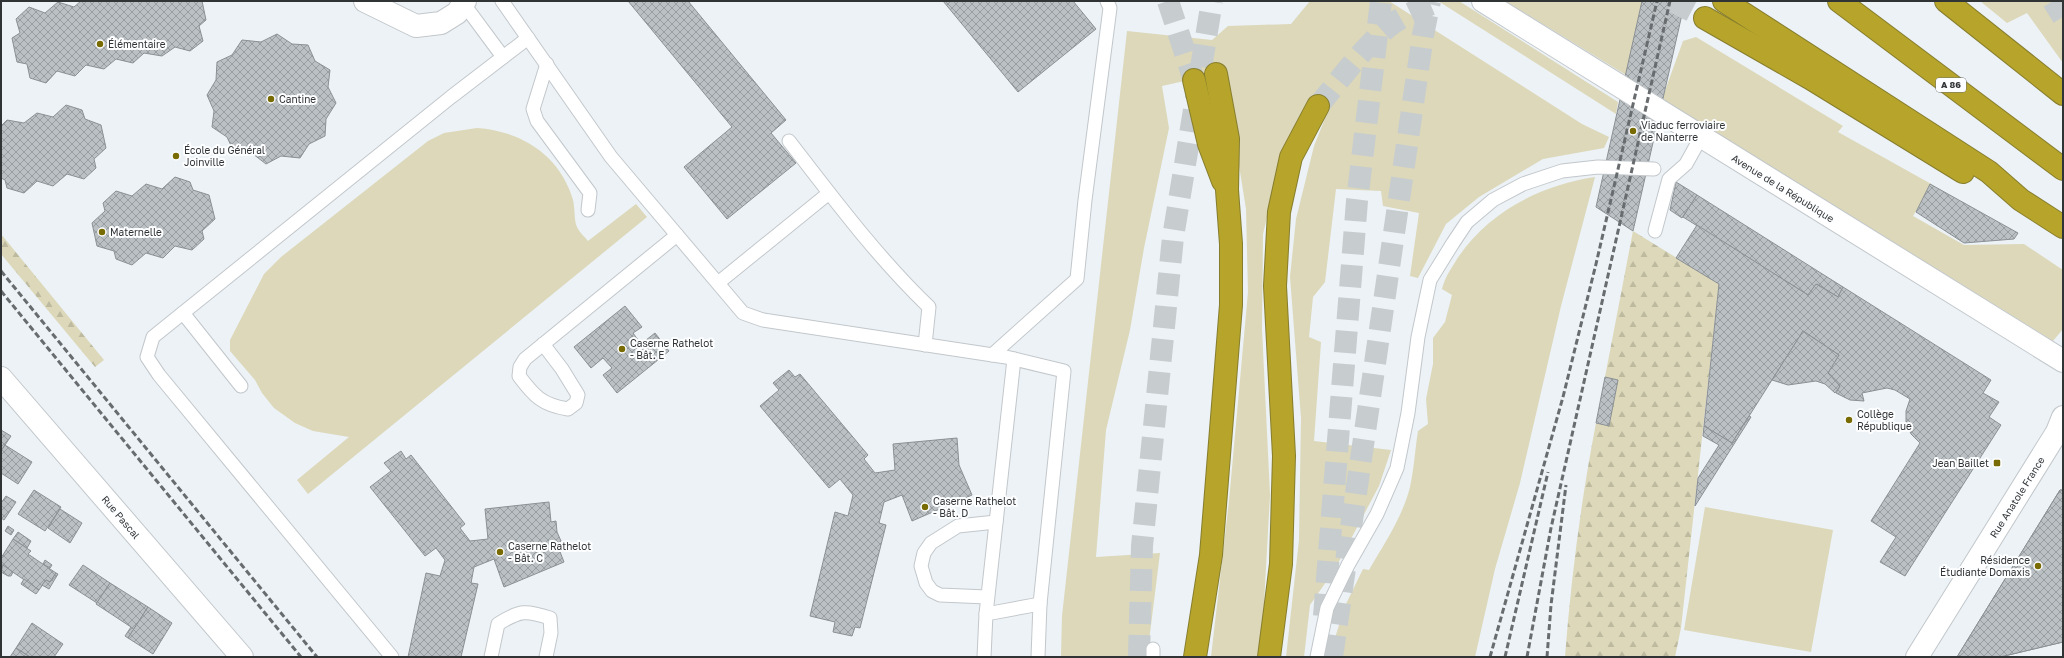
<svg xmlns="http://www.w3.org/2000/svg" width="2064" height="658" viewBox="0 0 2064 658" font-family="'Golos Text',sans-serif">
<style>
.grass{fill:#dcd8b9}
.forest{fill:url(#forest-firs)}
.building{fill:url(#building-cross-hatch);stroke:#8b9094}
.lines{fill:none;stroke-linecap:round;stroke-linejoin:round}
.highway-tunnel{stroke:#c7cccf;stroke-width:22;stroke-dasharray:22 11;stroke-linecap:butt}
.lane-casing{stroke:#c2c7cb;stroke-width:15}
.street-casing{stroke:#c2c7cb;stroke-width:24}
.secondary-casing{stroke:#c2c7cb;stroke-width:24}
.highway-casing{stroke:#877d2e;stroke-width:24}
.lane{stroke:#fff;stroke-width:13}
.street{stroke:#fff;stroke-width:22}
.secondary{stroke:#fff;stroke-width:22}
.highway{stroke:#b6a52a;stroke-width:22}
.rail{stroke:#686c6e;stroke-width:3;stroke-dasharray:6 3;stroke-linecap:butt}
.poi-dot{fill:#786b04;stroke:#fdfeff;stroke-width:1.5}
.labels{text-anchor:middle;stroke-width:4;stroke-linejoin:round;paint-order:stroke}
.shield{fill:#fdfeff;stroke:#6e7172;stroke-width:1}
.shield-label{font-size:9px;font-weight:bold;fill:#313435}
.poi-label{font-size:10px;fill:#313435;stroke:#fdfeff;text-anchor:start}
.street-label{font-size:10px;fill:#313435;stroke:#fdfeff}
</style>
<defs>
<pattern id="forest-firs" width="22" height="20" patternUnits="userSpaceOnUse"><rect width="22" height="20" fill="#dcd8b9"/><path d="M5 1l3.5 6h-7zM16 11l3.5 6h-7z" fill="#bdbaa0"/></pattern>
<pattern id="building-cross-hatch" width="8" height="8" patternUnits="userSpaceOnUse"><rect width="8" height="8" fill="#bac0c4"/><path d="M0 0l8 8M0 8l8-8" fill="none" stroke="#989da0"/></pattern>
</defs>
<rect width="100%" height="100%" fill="#ecf2f6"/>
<g class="grass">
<path d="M1310,1h79l193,123 27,13 -5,11 -61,11 -64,38 -33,27 -28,54 -8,-2 9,-63 -36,-7 -2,-15 -45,-2 -11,93 -12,15 -4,40 12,5 -7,99 77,9 -12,36 -44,83 -25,36 -6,52h-18l13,-117 2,-122 -11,-141 6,-58 18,-73 14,-35 -19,-13 -27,57 -19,79 -1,95 8,166 -9,162h-50l18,-156 19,-209 -2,-83 -22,-137 -62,14 7,42 -25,120 -14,82 -24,100 -10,127 64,-4 -13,104h-86l1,-41 65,-585 85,9 16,-14 63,-2z"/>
<path d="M1438,1h21l159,101 -2,12z"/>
<path d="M1505,1h139l-18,74z"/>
<path d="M1980,1h83v62l-36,-50 -20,10z"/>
<path d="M1696,37l147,89 -5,6 95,53 -20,31 51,29 60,-1 39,26v59l-10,12 -391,-242 21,-58z"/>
<path d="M477,128c44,3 83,27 96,72 2,8 1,21 4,27 2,5 8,10 11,14l48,-37 11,13 -339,277 -11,-14 52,-43 -36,-6 -18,-8 -21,-15 -12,-15 -7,-13 -25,-29v-11l34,-66 17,-17 147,-116 16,-8z"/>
<path d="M1595,177l-34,129 -41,177 -25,86 -20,88h-146l16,-51 18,-37 6,1c15,-26 34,-54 41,-83 4,-18 5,-37 8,-56l10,-7 -2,-25 7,-35v-26l12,-16 7,-27 -10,-6c3,-12 9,-20 15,-30 31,-47 84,-74 138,-82z"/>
<path d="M1705,507l128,23 -22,122 -127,-22z"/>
</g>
<g class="forest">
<path d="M1633,231l86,53 -38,344 -6,29h-110c6,-79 16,-156 31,-234l13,3 -4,-49z"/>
<path d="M1,234l103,126 -9,7 -94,-113z"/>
</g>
<g class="building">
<path d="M81,1h121l4,19 -7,6 4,15 -13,10 -15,-4 -13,9 -18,-3 -11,10 -17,-4 -12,10 -18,-4 -11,11 -18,-5 -11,12 -16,-5 -3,-14 -10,-2 -5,-24 8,-5 -4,-14 13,-12 16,6 13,-11 16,5z"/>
<path d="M628,1h60l98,119 -15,13 25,30 -69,56 -43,-52 48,-40z"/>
<path d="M943,1h130l23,28 -78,63z"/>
<path d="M1642,1h43l-52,230 -37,-24z"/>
<path d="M277,34l15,10 16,1 7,16 15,9 -2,17 8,16 -10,16 -1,17 -16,8 -9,14 -19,-2 -15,8 -13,-10 -19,-2 -7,-15 -15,-10 2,-16 -7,-16 9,-15 1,-18 15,-7 10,-15 19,2z"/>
<path d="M66,105l16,5 3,9 16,6 5,23 -12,11 2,9 -12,11 -17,-5 -14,12 -16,-5 -13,12 -17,-5 -2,-8 -4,-2v-52l6,-6 17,3 13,-10 16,4z"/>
<path d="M175,177l15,5 3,8 16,5 6,24 -13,12 2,8 -12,11 -17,-4 -12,12 -17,-5 -14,12 -16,-6 -2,-8 -17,-5 -5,-23 13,-12 -2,-8 13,-12 16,5 14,-12 16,5z"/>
<path d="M1676,182l21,13 -15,23 -12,-8z"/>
<path d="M1930,184l88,49 -4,6 -50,4 -48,-31z"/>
<path d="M1697,195l146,92 -5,10 -21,-13 -9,11 -125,-78z"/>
<path d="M1697,225l111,70 8,-11 22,13 5,-10 148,93 -8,13 16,9 -10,15 12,8 -96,151 -25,-14 16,-25 -25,-16 49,-78 -9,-9 -5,-12v-11l4,-12 -15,-9 -8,-2 -25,5 2,8 -14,-1 -14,-7 4,-7 -12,-13 11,-18 -36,-24 -71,112 -28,-17 15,-142 -43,-26z"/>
<path d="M625,306l17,21 -9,6 8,11 14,-11 14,18 -52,42 -14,-18 9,-7 -9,-10 -12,10 -17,-21z"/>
<path d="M1803,331l36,24 -11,18 12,13 -5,7 -10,-9 -9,-3 -28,4 -16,-5z"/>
<path d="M789,370l6,7 5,-3 68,81 -4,4 11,14 20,-3 -2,-26 64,-6 2,27 13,30 -60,26 -10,-26 -18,7 -5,21 7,2 -26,103 -5,-1 -3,9 -19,-4 2,-10 -25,-6 25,-104 13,4 5,-21 -13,-16 -11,9 -69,-82 19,-16 -6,-7z"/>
<path d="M1605,377l13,3 -9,46 -13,-3z"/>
<path d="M1749,416l2,1 -56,89 3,-28 21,-33 -16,-9 1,-10 28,17z"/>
<path d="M1,430l10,6 -10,15z"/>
<path d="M5,445l27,17 -14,22 -17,-11v-22z"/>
<path d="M401,451l5,8 5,-4 54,69 -5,4 10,13 18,-2 -3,-30 64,-7 2,20 5,-1 1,11 4,9 -4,3 7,18 -60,25 -10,-28 -20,8 -3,16 7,1 -17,73h-53l18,-84 14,3 5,-16 -9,-12 -11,8 -55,-69 21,-16 -7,-8z"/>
<path d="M34,490l27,17 -16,24 -27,-17z"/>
<path d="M2060,490h3v89l-2,2 2,3 -21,34v2l21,-4v26l-63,15h-43z"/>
<path d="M2060,490h3v152l-63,15h-43z"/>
<path d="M6,496l10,6 -12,18 -3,-2v-15z"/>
<path d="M60,509l22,14 -12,20 -22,-15z"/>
<path d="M8,526l6,4 -3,5 -6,-4z"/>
<path d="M18,532l13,9 -4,7 -14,-9z"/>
<path d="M13,539l18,12 -3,3 28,19 -6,9 -4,-2 -7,10 -38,-26v-6z"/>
<path d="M45,560l7,5 -2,3 -7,-4z"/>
<path d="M3,565l10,7 -2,4h-3l-7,-4z"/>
<path d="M83,565l27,18 -13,20 -28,-18z"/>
<path d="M56,573l2,1 -9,15 -7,-4 4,-5 4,2z"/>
<path d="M24,579l15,11 -3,4 -15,-10z"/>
<path d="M110,583l38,24 -20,31 -3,-2 6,-9 -35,-23z"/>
<path d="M148,607l24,16 -19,31 -25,-16z"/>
<path d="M32,623l31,21 -9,13h-24l-14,-9z"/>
<path d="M16,648l14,9h-20z"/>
</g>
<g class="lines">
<g class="highway-tunnel">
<path d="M1168,1l26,79"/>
<path d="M1672,1l33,17"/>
<path d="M2053,1l10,16"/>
<path d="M1318,106c22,-26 43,-56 69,-78 15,-13 34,-19 52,-27"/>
<path d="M1324,616l33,-415 24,-200"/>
<path d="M1139,657l3,-111 31,-309 39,-236"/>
<path d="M1332,657l91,-622 7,-34"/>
</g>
<g class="lane-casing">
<g id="lane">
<path d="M502,1l109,156 132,156 20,7 243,37 58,14 -24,233 -2,53"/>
<path d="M463,3l40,54"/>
<path d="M547,64l-14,45 4,12 53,72 -2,17"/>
<path d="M789,141c44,57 88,116 140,166l-4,38"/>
<path d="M1655,231l14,-52 17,-15 15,-27"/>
<path d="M718,283l111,-90"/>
<path d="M183,313l58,73"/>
<path d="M543,344l19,25 16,26 -2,8 -8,6c-26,-4 -34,-13 -49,-33l1,-9 5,-8 152,-124"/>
<path d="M992,355l85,-76 8,-79 25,-192 -3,-7"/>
<path d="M987,597l-47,-2 -8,-4 -6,-8 -5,-17 3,-13 7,-10 27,-17 38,-4"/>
<path d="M986,614l28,-255"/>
<path d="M1153,649v8"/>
<path d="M392,657l-233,-282 -12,-18 6,-20 298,-240 77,-59"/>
<path d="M491,657l7,-33c22,-14 28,-14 52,-6l1,15 -5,24"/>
<path d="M984,657l2,-43 54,-10"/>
<path d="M1317,657l10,-49 21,-43 29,-51 20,-46 11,-55 10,-76 12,-57 23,-37 14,-21 26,-22 30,-16 39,-13 36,-4 56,2"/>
</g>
</g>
<g class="street-casing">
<g id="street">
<path d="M365,1l51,25 25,-3 16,-10 8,-12"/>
<path d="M1,378l241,279"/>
<path d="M1917,657l140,-225 6,-15"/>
</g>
</g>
<g class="secondary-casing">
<path id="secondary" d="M1483,1l580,360"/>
</g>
<g class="highway-casing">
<g id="highway">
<path d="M1724,1l265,171 32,28 42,27"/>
<path d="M1839,1l224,168"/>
<path d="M1946,1l117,93"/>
<path d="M1705,18l105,60 153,94"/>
<path d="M1194,80l15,64 14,37"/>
<path d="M1195,657l16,-102 20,-250v-61l-4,-54 1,-51 -12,-65"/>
<path d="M1269,657l12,-93 3,-108 -9,-170 4,-74 12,-55 27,-51"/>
</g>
</g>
<use href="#lane" class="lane"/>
<use href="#street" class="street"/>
<use href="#secondary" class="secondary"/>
<use href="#highway" class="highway"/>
<g class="rail">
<path d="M1,271l316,386"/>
<path d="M1,291l300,366"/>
<path d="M1490,657l73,-260 33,-133 61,-263"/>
<path d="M1505,657l43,-185"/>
<path d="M1527,657l24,-129 119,-527"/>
<path d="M1547,657l4,-52 15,-120"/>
</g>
</g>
<g class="poi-dot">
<circle cx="100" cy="44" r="4"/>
<circle cx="271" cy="99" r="4"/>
<circle cx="1633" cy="131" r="4"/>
<circle cx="176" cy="156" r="4"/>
<circle cx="102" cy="232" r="4"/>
<circle cx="622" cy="349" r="4"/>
<circle cx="1849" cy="420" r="4"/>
<rect x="1993" y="459" width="8" height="8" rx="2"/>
<circle cx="925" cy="507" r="4"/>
<circle cx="500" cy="552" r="4"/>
<circle cx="2038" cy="566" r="4"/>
</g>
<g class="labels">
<rect class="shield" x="1936" y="78" width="30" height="14" rx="3"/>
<g class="shield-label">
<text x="1951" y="88">A 86</text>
</g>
<g class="poi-label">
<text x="108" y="48">Élémentaire</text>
<text x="279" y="103">Cantine</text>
<text x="1641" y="129">Viaduc ferroviaire<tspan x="1641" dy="12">de Nanterre</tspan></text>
<text x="184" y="154">École du Général<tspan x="184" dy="12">Joinville</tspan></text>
<text x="110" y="236">Maternelle</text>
<text x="630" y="347">Caserne Rathelot<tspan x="630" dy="12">- Bât. E</tspan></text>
<text x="1857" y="418">Collège<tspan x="1857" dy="12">République</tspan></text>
<text x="1989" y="467" text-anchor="end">Jean Baillet</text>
<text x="933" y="505">Caserne Rathelot<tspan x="933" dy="12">- Bât. D</tspan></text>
<text x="508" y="550">Caserne Rathelot<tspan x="508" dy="12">- Bât. C</tspan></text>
<text x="2030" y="564" text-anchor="end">Résidence<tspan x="2030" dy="12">Étudiante Domaxis</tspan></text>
</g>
<g class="street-label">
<text transform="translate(1783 188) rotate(32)" y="4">Avenue de la République</text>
<text transform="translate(2017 497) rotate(-58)" y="4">Rue Anatole France</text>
<text transform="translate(121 517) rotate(50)" y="4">Rue Pascal</text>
</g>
</g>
<rect width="2064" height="658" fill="none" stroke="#313435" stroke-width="4"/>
</svg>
